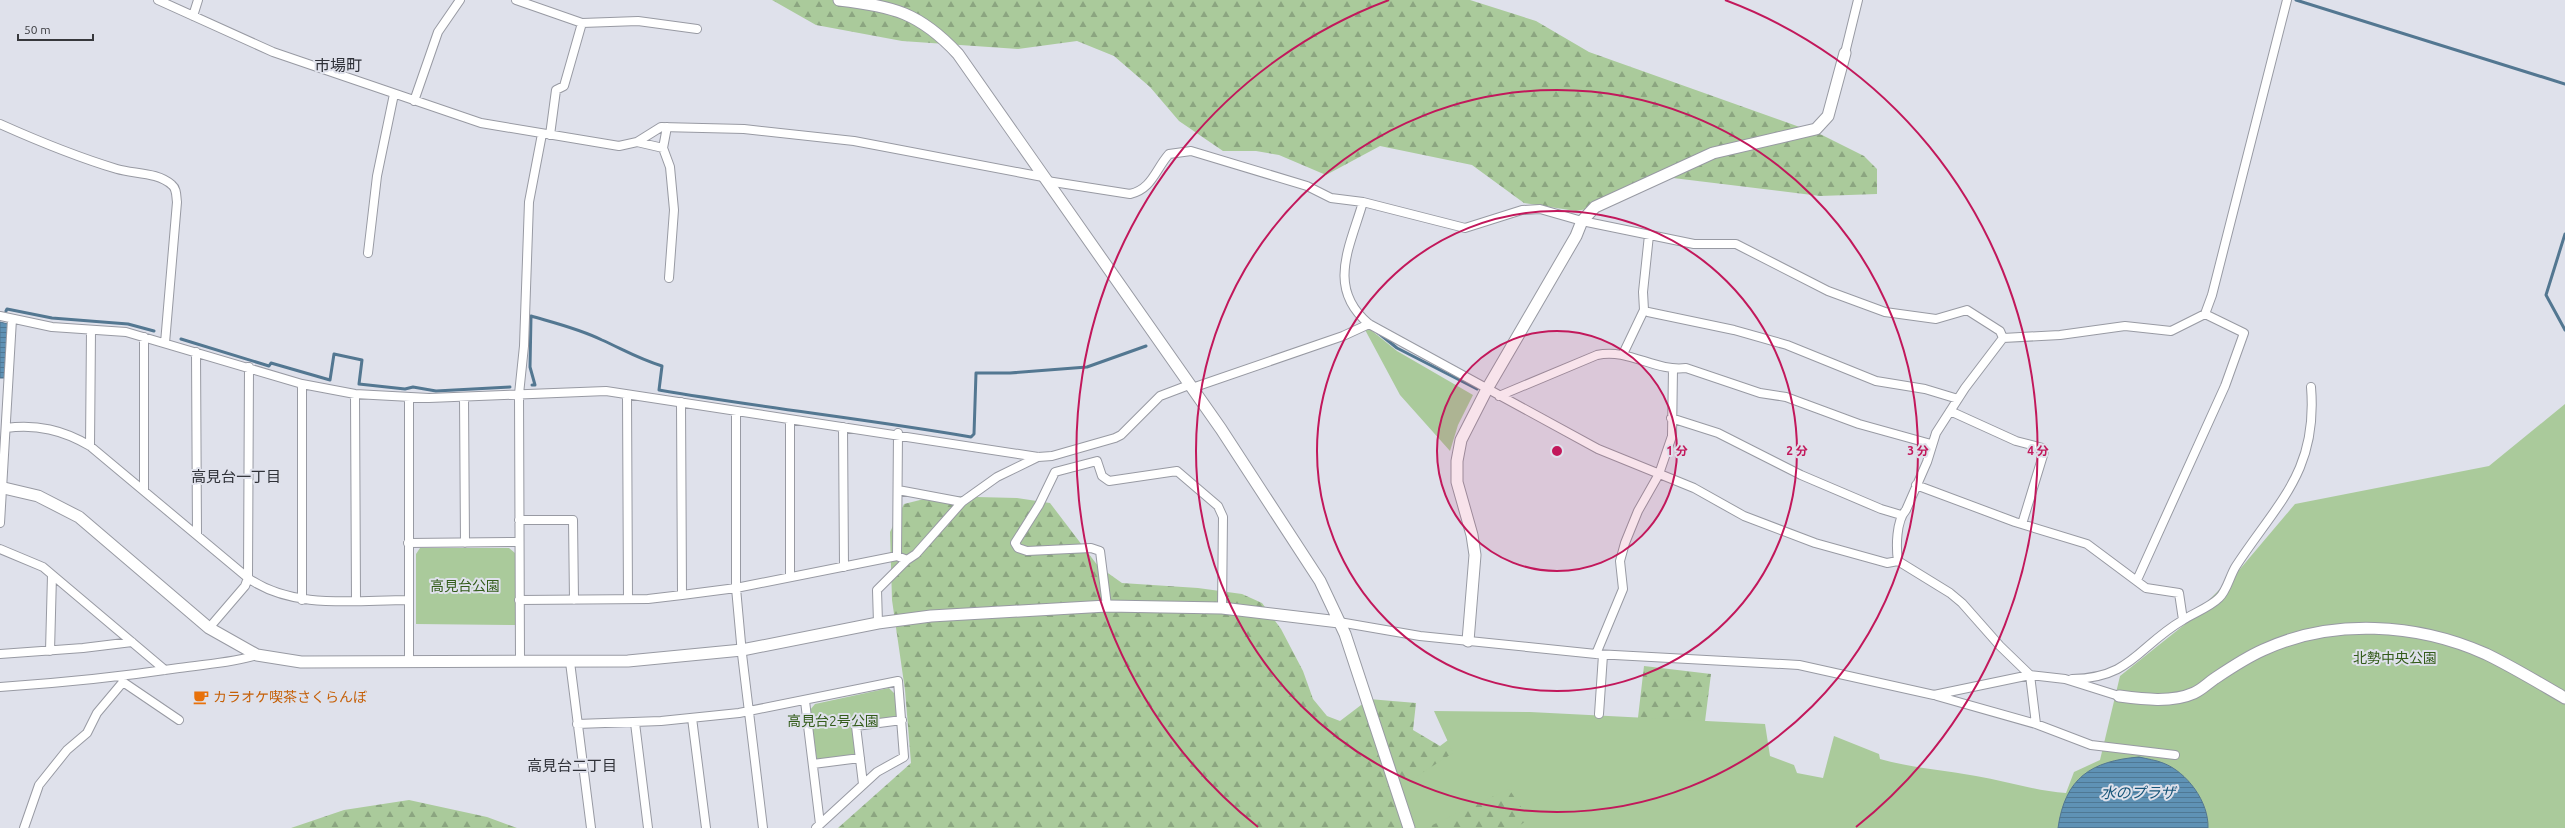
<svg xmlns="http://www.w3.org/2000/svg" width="2565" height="828" font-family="Ubuntu,'Noto Sans JP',sans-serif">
  <defs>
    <pattern id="forest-firs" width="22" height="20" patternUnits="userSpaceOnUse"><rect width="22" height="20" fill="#aaca9b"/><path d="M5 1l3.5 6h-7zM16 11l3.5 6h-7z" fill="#8ba580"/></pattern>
    <pattern id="water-rules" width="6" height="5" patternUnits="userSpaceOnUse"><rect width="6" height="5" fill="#5f92b5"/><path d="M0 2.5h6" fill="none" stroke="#4f7894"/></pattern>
  </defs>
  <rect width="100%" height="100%" fill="#dfe1eb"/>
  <path fill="url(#forest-firs)" d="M 772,0 L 1470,0 L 1536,21 L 1589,52 L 1822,135 L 1864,156 L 1877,169 L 1877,194 L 1820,196 L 1673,178 L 1650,185 L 1619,203 L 1576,211 L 1524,203 L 1472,165 L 1380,146 L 1326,175 L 1279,155 L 1256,151 L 1223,151 L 1179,121 L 1150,87 L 1114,56 L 1077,41 L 1018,49 L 902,41 L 816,25 Z
    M 936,496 L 1017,498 L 1050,503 L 1098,566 L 1122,583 L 1198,588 L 1242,594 L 1262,603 L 1281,629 L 1303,671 L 1313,699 L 1327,716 L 1340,721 L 1369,699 L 1416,703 L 1413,730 L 1440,746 L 1486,712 L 1637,726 L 1644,666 L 1711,674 L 1701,753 L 1595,828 L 838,828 L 911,763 L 905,690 L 892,600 L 890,532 L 904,504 Z
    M 409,800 L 487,817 L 517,828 L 291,828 L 344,810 Z"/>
  <path fill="#aaca9b" d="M 1363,326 L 1366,326 L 1397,351 L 1473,395 L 1458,425 L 1450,451 L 1400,395 Z
    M 2565,404 L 2565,828 L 1516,828 L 1529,819 L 1509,789 L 1426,828 L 1414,828 L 1400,787 L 1453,753 L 1434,711 L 1530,712 L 1765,724 L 1770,756 L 1794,765 L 1797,773 L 1823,778 L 1834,736 L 1879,754 L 1880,759 C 1912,768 1944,770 1976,776 C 2006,781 2036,791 2066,793 L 2074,772 L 2100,760 L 2120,676 L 2184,625 L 2240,569 L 2295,504 L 2489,466 Z
    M 420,548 L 509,548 L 515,553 L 515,625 L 416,624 L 416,554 Z
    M 889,688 L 895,694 L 897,717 L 853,723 L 857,754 L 817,761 L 810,710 L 815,704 Z"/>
  <path fill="url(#water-rules)" stroke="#537791" d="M 0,322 L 8,324 L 4,378 L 0,378 Z
    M 2139,757 C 2147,759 2156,760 2163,763 C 2187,772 2209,802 2208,828 L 2058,828 C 2065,778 2091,761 2139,757 Z"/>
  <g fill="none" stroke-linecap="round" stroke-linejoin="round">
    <path stroke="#537791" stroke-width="3" d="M 2296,0 L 2565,84
      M 2565,234 L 2546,295 L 2565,330
      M 6,311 L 7,309 L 52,318 L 128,324 L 154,331
      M 1377,332 L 1397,348 L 1477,389
      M 181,339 L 269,366 L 271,363 L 330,380 L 334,354 L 362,360 L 359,384 L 405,389 L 413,387 L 436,391 L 510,387
      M 532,385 L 535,385 L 530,367 L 531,316 C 555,323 580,329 602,340 C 624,350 639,359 662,366 L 659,390 C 763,408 867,419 971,437 L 974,434 L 976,373 L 1010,373 L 1087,367 L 1146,346"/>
    <defs>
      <path id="street" d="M 158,0 L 273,52 L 481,123 L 619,146 L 637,142 L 661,127 L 744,129 L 854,141 L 1043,177
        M 516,0 L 582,23 L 638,21 L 697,29
        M 193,16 L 198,0
        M 1845,53 L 1858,0
        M 414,101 L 438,32 L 460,0
        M 0,124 C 38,141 77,157 117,169 C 134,174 158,172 172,185 C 177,189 176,196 177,202 L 165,343
        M 667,127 L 663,148 L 670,167 L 674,210 L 669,278
        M 550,135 L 556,90 L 564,86 L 582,23
        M 637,142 L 663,148
        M 1047,181 L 1130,194 C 1152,189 1155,170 1169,154 L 1191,151 L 1307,186 L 1331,198 L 1363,202 L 1465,228 L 1522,210 L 1540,209 L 1582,221 L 1694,244 L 1736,244 L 1828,291 L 1885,312 L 1936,319 L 1967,310 L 2000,331 L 2003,338
        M 1363,202 C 1350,247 1326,288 1369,324 L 1598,449 L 1694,488 L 1744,516 L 1815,543 L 1887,563 L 1898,561 L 1950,593 L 1962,603 L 2000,646 L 2030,675 L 2036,724
        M 1649,235 L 1643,292 L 1644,310 L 1648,312 L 1734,330 L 1787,345 L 1876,381 L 1925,389 L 1958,399
        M 368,253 L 377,176 L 394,94
        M 0,316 L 52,327 L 126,332 L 302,384 L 355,394 L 429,398 L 606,391 L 1038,457 L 1052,456 L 1115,438 L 1121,435 L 1160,396 L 1189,385
        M 2003,338 L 2060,335 L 2125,326 L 2171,331 L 2205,314 L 2212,295 L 2287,0
        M 196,352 L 197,534
        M 1623,354 L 1644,310
        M 1192,388 L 1343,336 L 1369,324
        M 355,394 L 356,600
        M 627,395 L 628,599
        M 1499,396 L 1597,355 C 1629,348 1655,372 1686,368 L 1760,393 L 1786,397 L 1859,424 L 1931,444
        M 464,397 L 465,543
        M 681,402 L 682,595
        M 736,411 L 736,588 L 742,654 L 763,828
        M 1950,411 L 2016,441 L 2043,448 L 2044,452 L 2022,524
        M 1671,418 L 1718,433 L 1801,475 L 1881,509 L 1901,515
        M 790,420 L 790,577
        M 843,427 L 844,567
        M 6,428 C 37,424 63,430 90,446 L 248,578 C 294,610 355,600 408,600
        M 90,446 L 91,330
        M 1916,485 L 2015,522 L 2087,544 L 2146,588 L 2179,593 L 2183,620 C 2138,646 2132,678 2072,679
        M 144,490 L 144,337
        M 898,490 L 962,502
        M 519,520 L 573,520 L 574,600
        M 0,523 L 12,319
        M 408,543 L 518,542
        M 0,549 L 43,567 L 165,670
        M 897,556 L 898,433
        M 1898,561 C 1896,547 1896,521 1906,510 L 1927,462 L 1936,433 L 1965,388 L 2003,338
        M 2137,580 L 2225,386 L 2244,333 L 2205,314
        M 302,600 L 302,384
        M 519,600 L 648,599 L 682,595 L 736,588 L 897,556 L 907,560 L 916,554 L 962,502 L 997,477 L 1038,457
        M 1107,606 L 1100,551 L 1091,548 L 1027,551 L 1018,548 L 1015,543 L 1039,505 L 1055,472 L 1097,461 L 1102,476 L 1109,481 L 1177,471 L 1218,506 L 1223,517 L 1222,608
        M 2183,620 C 2194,613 2210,607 2219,598 C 2227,591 2230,575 2236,566 C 2278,502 2318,471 2311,387
        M 1339,622 L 1420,636 L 1596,654 L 1799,665 L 1934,695 L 2030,675 L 2065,679 L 2119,696
        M 878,623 L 877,590 L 907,560
        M 209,628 L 245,586 L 248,578 L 249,367
        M 50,651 L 52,575
        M 0,654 L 83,648 L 132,642
        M 1596,654 L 1623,589 L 1620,561 L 1625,543 L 1638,511 L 1659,474 L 1672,436 L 1673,369
        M 409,662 L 409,398
        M 520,662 L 519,394 L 524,346 L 529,202 L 542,134
        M 570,662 L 591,828
        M 122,678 L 123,682 L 179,720
        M 0,687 C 60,683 119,677 179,668 C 205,664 232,663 257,655
        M 1937,696 L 2036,724 L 2091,745 L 2175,755
        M 805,701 L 820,824
        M 1599,714 L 1603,655
        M 692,718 L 706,828
        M 635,723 L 648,828
        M 577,724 L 661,721 L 739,713 L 898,681 L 904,757 L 877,772 L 816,828
        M 813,764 L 860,758
        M 863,784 L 856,726 L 902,720
        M 24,828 L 39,785 L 67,750 L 87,733 L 97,713 L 123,682"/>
      <path id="secondary" d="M 839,0 C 893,6 920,13 958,54 L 1221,429 L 1320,581 L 1345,634 L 1409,828
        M 0,487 L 38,496 L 79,517 L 209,628 L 257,655 L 301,662 L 628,661 L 742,650 L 878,623 L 931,616 L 1107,606 L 1222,608 L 1339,622
        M 1468,641 L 1475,555 L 1472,535 L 1457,482 L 1457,461 L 1461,440 L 1487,389 L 1576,236 L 1582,221 L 1595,207 L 1713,153 L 1816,129 L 1828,116 L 1845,53
        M 2119,696 C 2142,699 2172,703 2194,693 C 2201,690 2207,684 2214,679 C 2229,669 2245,658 2263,650 C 2332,618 2417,623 2486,654 C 2513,667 2539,683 2565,698"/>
    </defs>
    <use href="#street" stroke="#989aa3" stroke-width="10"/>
    <use href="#secondary" stroke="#989aa3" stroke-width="13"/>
    <use href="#street" stroke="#fff" stroke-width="8"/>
    <use href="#secondary" stroke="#fff" stroke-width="11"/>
  </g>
  <circle cx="1557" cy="451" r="120" fill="#c2185b" fill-opacity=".12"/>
  <g fill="none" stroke="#c2185b" stroke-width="2">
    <circle cx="1557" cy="451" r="120"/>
    <circle cx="1557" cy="451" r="240"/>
    <circle cx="1557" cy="451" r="361"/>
    <path d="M1258 827A481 481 0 0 1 1389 0M1725 0A481 481 0 0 1 1856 827"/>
  </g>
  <defs>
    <symbol id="cafe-bare" viewBox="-9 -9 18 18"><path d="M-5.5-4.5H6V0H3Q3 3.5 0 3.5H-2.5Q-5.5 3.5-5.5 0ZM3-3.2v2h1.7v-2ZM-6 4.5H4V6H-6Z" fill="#e8710a" stroke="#dfe1eb" stroke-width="2.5" paint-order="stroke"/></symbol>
  </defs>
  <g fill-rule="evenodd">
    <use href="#cafe-bare" x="190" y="686" width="22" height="22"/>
  </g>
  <g text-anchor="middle" stroke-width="4" stroke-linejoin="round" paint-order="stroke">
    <g font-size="14" fill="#335c1a" stroke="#dfe1eb">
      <text x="465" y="591">高見台公園</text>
      <text x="2395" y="663">北勢中央公園</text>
      <text x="833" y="726">高見台2号公園</text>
    </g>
    <g font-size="14" fill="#c56008" stroke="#dfe1eb" text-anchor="start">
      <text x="213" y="702">カラオケ喫茶さくらんぼ</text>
    </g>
    <g font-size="15" fill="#2f3138" stroke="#dfe1eb">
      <text x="236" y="482">高見台一丁目</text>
      <text x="572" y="771">高見台二丁目</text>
    </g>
    <g font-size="15" font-style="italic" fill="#175579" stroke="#dfe1eb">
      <text x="2138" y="798">水のプラザ</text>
    </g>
    <g font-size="16" fill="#2f3138" stroke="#dfe1eb">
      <text x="338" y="71">市場町</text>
    </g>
  </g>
  <circle cx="1557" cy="451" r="6" fill="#c2185b" stroke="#dfe1eb" stroke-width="2"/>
  <g font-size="12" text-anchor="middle" font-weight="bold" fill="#c2185b" stroke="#dfe1eb" stroke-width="4" stroke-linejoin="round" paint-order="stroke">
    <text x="1677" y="455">1 分</text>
    <text x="1797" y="455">2 分</text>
    <text x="1918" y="455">3 分</text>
    <text x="2038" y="455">4 分</text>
  </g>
  <path d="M18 34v6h75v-6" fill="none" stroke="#37383c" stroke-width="2"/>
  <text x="24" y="34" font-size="12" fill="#37383c" stroke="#dfe1eb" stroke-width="3" paint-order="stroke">50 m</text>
</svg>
